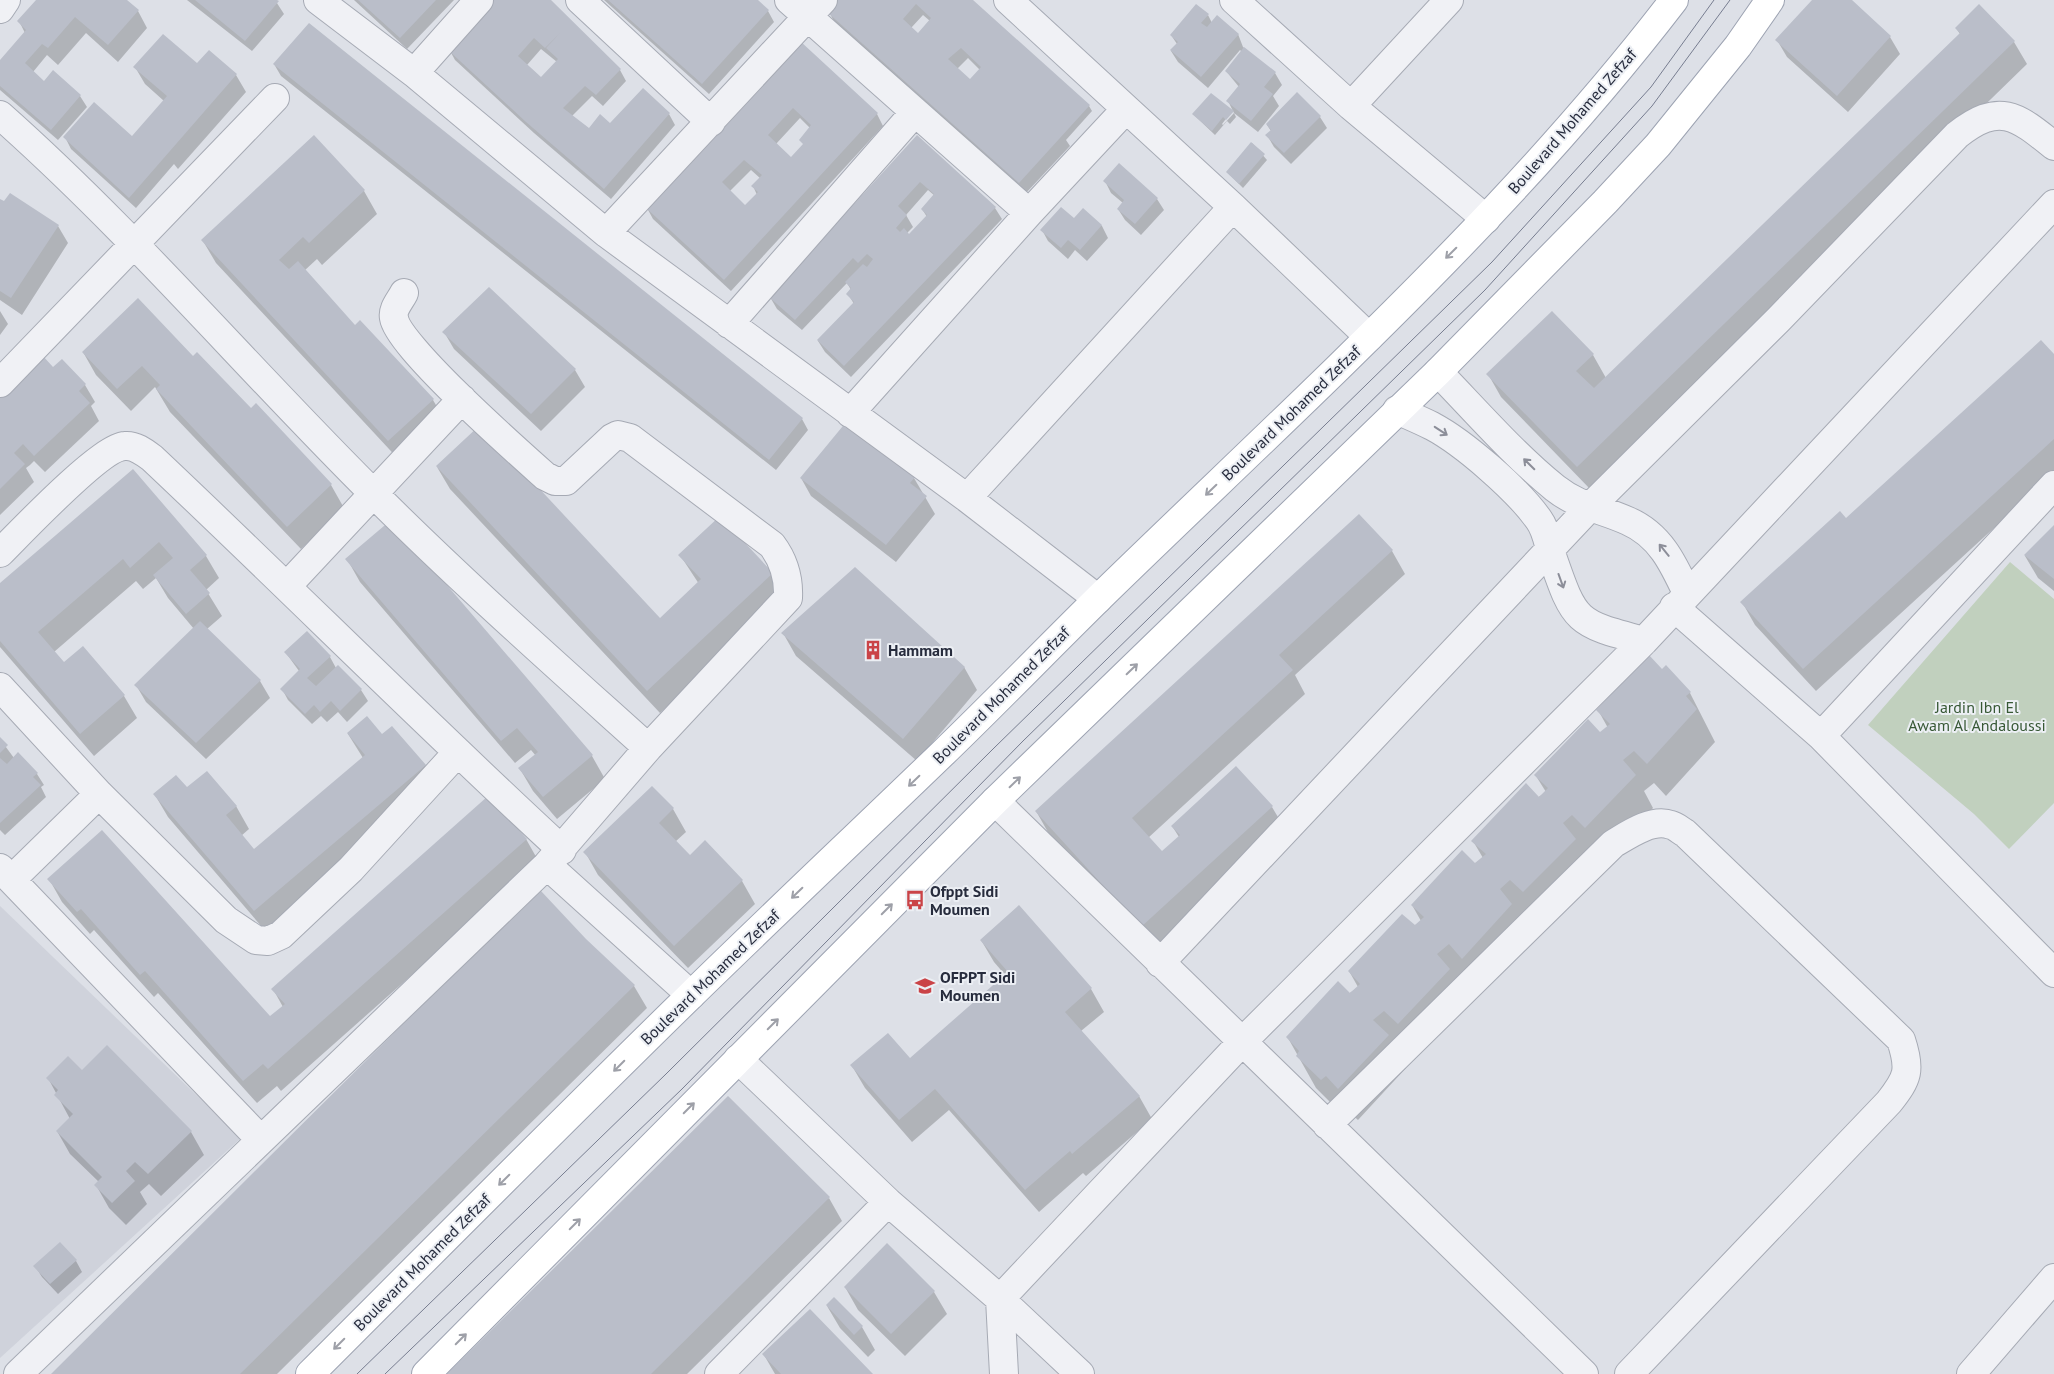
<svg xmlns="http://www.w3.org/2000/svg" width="2054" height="1374" font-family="'PT Sans',sans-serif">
  <rect width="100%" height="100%" fill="#dde0e7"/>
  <path fill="#cfd2db" d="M 0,906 L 241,1138 L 0,1358 Z"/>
  <path fill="#c1d0be" d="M 2010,562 L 2054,599 L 2054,803 L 2009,849 L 1974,814 L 1868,725 Z"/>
  <path fill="#0003" fill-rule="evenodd" d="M 38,0 L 125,0 L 138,11 L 147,28 L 118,62 L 86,33 L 58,65 L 47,55 L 33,72 L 44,82 L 53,72 L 80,96 L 87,107 L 58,140 L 0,90 L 0,62 L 25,33 L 19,21 Z
    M 187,0 L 275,0 L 284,14 L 252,51 Z
    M 354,0 L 454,0 L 407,49 Z
    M 495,0 L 549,0 L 620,70 L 626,81 L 603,106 L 592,96 L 572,116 L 589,130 L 669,114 L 675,125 L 611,199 L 534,133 L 455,60 L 449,49 ZM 541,49 L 557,62 L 541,78 L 527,65 Z
    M 604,0 L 756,0 L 768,11 L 774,22 L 709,94 Z
    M 840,0 L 971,0 L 1089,106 L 1092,111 L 1066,140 L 1070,146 L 1026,193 L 835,23 L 829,12 ZM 923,15 L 930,21 L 918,35 L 911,28 ZM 968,58 L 980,70 L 970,81 L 957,69 Z
    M 1814,0 L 1850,0 L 1890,37 L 1900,54 L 1848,112 L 1787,57 L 1777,40 Z
    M 1208,15 L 1212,23 L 1238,34 L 1243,47 L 1275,73 L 1282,85 L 1273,96 L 1279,106 L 1258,132 L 1234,113 L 1228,101 L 1239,87 L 1226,71 L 1242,52 L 1240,50 L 1208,88 L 1178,62 L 1171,51 L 1177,44 L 1171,35 Z
    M 1956,28 L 2014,42 L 2027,64 L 1590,489 L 1501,397 L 1488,374 L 1593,355 L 1606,378 L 1960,34 Z
    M 800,43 L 877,114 L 883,126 L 731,291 L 653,219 L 647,208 ZM 800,118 L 810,128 L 804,145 L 791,159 L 776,144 ZM 751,170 L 761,179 L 753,186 L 757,195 L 745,207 L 730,191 Z
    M 274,64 L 802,419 L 808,430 L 776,470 L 281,76 Z
    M 135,67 L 236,75 L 246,92 L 178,169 L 174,164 L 136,208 L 71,149 L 65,137 L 132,137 L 164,101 L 145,84 Z
    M 1231,112 L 1222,124 L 1223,125 L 1234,113 L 1236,117 L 1230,124 L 1227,121 L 1215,135 L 1194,115 Z
    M 1320,117 L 1327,128 L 1291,164 L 1274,147 L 1267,135 L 1271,131 L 1267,125 Z
    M 314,137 L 364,191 L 377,214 L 322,265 L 317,259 L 304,271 L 355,327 L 433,400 L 446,422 L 402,463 L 216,263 L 203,241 Z
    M 917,137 L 995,208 L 1002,219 L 851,377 L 825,352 L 818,341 L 854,304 L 848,294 L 851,290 L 847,283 L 802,330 L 777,309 L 770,297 ZM 928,190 L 935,196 L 922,209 L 927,217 L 909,235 L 907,233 L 913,227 L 906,215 Z
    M 1252,143 L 1267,160 L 1243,188 L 1227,172 Z
    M 1105,181 L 1157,199 L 1164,210 L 1141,235 L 1125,220 L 1118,209 L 1123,203 L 1111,193 Z
    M 0,200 L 58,226 L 68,243 L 22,315 L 0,300 Z
    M 1083,210 L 1102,226 L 1108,238 L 1087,261 L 1075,250 L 1068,259 L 1048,241 L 1042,230 L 1074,220 Z
    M 0,311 L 8,324 L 0,335 Z
    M 444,332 L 575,370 L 585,387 L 541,431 L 454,349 Z
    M 83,352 L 193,357 L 251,410 L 256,405 L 331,485 L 344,508 L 301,549 L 170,412 L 155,387 L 131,411 L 96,375 Z
    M 2054,355 L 2054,473 L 1816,691 L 1755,625 L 1742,602 Z
    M 53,369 L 85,385 L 95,402 L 91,406 L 99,421 L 45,472 L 34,461 L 30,465 L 26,468 L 34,482 L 0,515 L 0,396 Z
    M 437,467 L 660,620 L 699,584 L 680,555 L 772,574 L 785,596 L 660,713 L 450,489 Z
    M 133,471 L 206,556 L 219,578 L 206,590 L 222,616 L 207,629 L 260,681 L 270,698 L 206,759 L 146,702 L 136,685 L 194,629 L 168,598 L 156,578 L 143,589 L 136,581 L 54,652 L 64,664 L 124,696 L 137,718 L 94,756 L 0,647 L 0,585 Z
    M 801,478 L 914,478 L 935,514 L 896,562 L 811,496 Z
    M 1359,516 L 1392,551 L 1405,574 L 1295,675 L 1305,694 L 1148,838 L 1162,853 L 1179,837 L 1172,826 L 1272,807 L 1285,829 L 1155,949 L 1049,834 L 1036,811 Z
    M 2054,527 L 2054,591 L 2038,578 L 2025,556 Z
    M 347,559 L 592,756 L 605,779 L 557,819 L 533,791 L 520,769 L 536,756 L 531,750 L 515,763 L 360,582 Z
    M 783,633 L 964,667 L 977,690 L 917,761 L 796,656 Z
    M 286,653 L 330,657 L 336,668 L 361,690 L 368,701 L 347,722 L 338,712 L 327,722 L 321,716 L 312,724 L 288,700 L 282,689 L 299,671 Z
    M 1662,671 L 1690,693 L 1715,742 L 1666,796 L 1654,783 L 1644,791 L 1653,808 L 1604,860 L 1396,1050 L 1406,1068 L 1358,1120 L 1345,1108 L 1340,1112 L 1316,1088 L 1288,1038 L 1358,987 L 1349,971 L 1421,921 L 1412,905 L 1483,858 L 1473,841 L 1546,792 L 1536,776 L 1608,728 L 1598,710 Z
    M 348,734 L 382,735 L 425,765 L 438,788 L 267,933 L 168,817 L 155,795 L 187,789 L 236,806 L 249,829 L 241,836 L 254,851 L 363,758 Z
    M 0,739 L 14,758 L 18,754 L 37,774 L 44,785 L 41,787 L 46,797 L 5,835 L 0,830 Z
    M 652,788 L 673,809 L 686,832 L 675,842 L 690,857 L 705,842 L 742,881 L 755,904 L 688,968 L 598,875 L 585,852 Z
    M 526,839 L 539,862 L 281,1091 L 277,1086 L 257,1103 L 158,993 L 154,997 L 94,930 L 90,934 L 62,902 L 49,879 L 270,1018 L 283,1007 L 273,989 Z
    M 1018,907 L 1091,989 L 1104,1012 L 1081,1031 L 1139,1096 L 1152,1119 L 1086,1176 L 1083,1173 L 1039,1212 L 949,1110 L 912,1142 L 865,1088 L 852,1066 L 910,1060 L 1006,976 L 994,962 L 981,940 Z
    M 585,940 L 634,986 L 647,1008 L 277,1374 L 52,1374 Z
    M 107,1047 L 191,1132 L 204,1155 L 161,1196 L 149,1184 L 140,1192 L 147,1204 L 126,1225 L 109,1208 L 96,1185 L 99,1182 L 70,1154 L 57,1131 L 70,1119 L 48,1078 L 82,1072 Z
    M 829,1198 L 842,1221 L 687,1374 L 449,1374 Z
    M 76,1261 L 82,1272 L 58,1294 L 42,1277 L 35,1266 Z
    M 845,1287 L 934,1292 L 947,1314 L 905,1356 L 858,1310 Z
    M 827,1306 L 862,1327 L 875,1350 L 868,1357 L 840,1328 Z
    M 764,1355 L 871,1374 L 775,1374 Z"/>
  <path fill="#babec9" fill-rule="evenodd" d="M 36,0 L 127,0 L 139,10 L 108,45 L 75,17 L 48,48 L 42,44 L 25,63 L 44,81 L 53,70 L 81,95 L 51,130 L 0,86 L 0,60 L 26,30 L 17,21 Z
    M 195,0 L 277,0 L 279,1 L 245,41 Z
    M 358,0 L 436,0 L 400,38 Z
    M 492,0 L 551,0 L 621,69 L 596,95 L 585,86 L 563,108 L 589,128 L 600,114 L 610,123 L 643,88 L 670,113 L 604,189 L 526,122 L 447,49 ZM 560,33 L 546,48 L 558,59 L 541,77 L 518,56 L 534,38 L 545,48 Z
    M 608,0 L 758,0 L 769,10 L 702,84 Z
    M 838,0 L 973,0 L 1090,105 L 1019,183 L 827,12 ZM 916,4 L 931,18 L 918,33 L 903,19 ZM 961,48 L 981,67 L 970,79 L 948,59 Z
    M 1812,0 L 1852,0 L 1891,36 L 1837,96 L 1775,40 Z
    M 1196,4 L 1209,14 L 1201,23 L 1207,27 L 1217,15 L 1239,34 L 1201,77 L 1170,50 L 1178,42 L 1170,35 Z
    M 1979,4 L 2015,41 L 1577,467 L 1486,374 L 1552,311 L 1594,354 L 1576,371 L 1594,388 L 1960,33 L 1955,28 Z
    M 309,23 L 803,418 L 769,460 L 273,64 Z
    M 163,34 L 197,63 L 209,50 L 237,74 L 129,198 L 63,137 L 94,102 L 132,136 L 167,96 L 133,67 Z
    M 800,41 L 878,113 L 724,280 L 645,207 ZM 793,108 L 811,125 L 799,140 L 803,144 L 791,157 L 768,135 ZM 744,160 L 762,175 L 751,186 L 758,192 L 745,205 L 722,182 Z
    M 1244,47 L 1276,72 L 1264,87 L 1273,94 L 1251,121 L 1226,101 L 1240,84 L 1225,71 Z
    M 1297,92 L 1321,116 L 1284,153 L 1265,135 L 1271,130 L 1266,124 Z
    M 1211,93 L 1234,111 L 1226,120 L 1223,117 L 1212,131 L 1192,114 Z
    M 314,135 L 365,190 L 309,243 L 303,237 L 279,260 L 289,269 L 298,261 L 355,325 L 360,320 L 434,399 L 388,441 L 201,240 Z
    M 917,135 L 996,207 L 844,366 L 817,340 L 854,302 L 846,294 L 851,288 L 845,282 L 863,264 L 867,267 L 873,259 L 867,254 L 858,263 L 853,258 L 795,320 L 769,297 ZM 920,182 L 934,194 L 921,209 L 927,215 L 909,234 L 904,228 L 900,232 L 896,228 L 907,215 L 898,206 Z
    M 1251,142 L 1265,154 L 1239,184 L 1226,172 Z
    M 1119,163 L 1158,198 L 1135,224 L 1117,209 L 1124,200 L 1103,181 Z
    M 10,193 L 59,225 L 11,298 L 0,291 L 0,199 L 4,201 Z
    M 1061,207 L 1074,218 L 1083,208 L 1102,225 L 1080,250 L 1068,240 L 1061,248 L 1040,230 Z
    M 489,287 L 576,369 L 531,414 L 442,332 Z
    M 138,298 L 193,356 L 197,352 L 251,408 L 256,403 L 332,484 L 287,527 L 156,389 L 160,385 L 142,366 L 117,389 L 82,352 Z
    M 2041,340 L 2054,354 L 2054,439 L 1803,669 L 1740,602 L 1840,511 L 1846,518 Z
    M 42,355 L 53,367 L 62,359 L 86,384 L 79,391 L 90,403 L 34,456 L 23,444 L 14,453 L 25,464 L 0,489 L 0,395 Z
    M 847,421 L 915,477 L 910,483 L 927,496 L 886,545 L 800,478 Z
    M 480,425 L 660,618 L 701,579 L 678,555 L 720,516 L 773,573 L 647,691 L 436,466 Z
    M 133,469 L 207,555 L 190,570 L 210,593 L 186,614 L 153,575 L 173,558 L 159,542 L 130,568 L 123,559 L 38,632 L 64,662 L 83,646 L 125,695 L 80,734 L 0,641 L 0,583 Z
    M 1359,514 L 1393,550 L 1279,655 L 1293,670 L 1132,818 L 1162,851 L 1180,835 L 1171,826 L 1236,766 L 1273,806 L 1141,927 L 1035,811 Z
    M 391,520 L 593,755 L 543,797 L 518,768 L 538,752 L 517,728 L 501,741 L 345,559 Z
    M 2054,525 L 2054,579 L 2024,555 Z
    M 855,567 L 965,667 L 903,739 L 781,633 Z
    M 200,621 L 261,680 L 196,743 L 134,685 Z
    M 307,631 L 331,656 L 307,678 L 316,686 L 338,665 L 362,689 L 340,711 L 331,701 L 320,712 L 314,705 L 305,714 L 280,689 L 300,669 L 284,652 Z
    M 1649,655 L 1662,669 L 1666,665 L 1691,692 L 1686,696 L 1697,709 L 1647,764 L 1634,751 L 1623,760 L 1636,775 L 1585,828 L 1572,815 L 1563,823 L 1576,839 L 1523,892 L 1510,880 L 1500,889 L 1512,904 L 1462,959 L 1449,944 L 1437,954 L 1450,969 L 1398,1024 L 1384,1011 L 1373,1020 L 1389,1035 L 1338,1089 L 1326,1076 L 1321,1080 L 1296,1056 L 1299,1051 L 1286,1037 L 1338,981 L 1350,993 L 1360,984 L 1348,971 L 1402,914 L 1415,925 L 1424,917 L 1411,905 L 1462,850 L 1475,863 L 1486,854 L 1471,841 L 1526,783 L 1539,797 L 1548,788 L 1534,775 L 1588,719 L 1600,732 L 1610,724 L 1596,710 Z
    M 367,716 L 382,734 L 392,726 L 426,765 L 254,911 L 153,794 L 176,775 L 187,787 L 207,771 L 237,806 L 226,815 L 254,849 L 365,755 L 347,733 Z
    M 0,737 L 8,745 L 0,753 Z
    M 18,752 L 38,773 L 33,777 L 41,785 L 0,823 L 0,758 L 7,764 Z
    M 652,786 L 674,808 L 659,823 L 690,855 L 705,840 L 743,880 L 674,946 L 583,852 Z
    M 488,796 L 527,839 L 268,1069 L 263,1064 L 243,1081 L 145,971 L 140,975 L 81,909 L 77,912 L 47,879 L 102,830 L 270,1016 L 285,1004 L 271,989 Z
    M 541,891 L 586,939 L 635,985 L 240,1374 L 51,1374 L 424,1003 Z
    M 1019,905 L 1092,988 L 1065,1012 L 1140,1096 L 1072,1154 L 1070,1151 L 1025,1190 L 935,1089 L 899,1120 L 850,1065 L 888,1033 L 910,1058 L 1008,972 L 980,940 Z
    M 107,1045 L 192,1131 L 148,1174 L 135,1162 L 126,1171 L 135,1181 L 112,1203 L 94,1185 L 102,1177 L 56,1131 L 73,1114 L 54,1095 L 58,1090 L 46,1078 L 68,1056 L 82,1070 Z
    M 728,1096 L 830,1197 L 651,1374 L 447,1374 Z
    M 60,1242 L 77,1260 L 50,1284 L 33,1266 Z
    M 887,1243 L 935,1291 L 891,1334 L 844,1287 Z
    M 834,1297 L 863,1326 L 854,1335 L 826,1305 Z
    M 810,1309 L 873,1374 L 781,1374 L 762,1354 Z"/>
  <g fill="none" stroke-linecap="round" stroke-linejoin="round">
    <defs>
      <path id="minor" d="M 318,0 L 414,73 L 606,233 L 967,498 L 1098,599
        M 580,0 L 711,122
        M 789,0 L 1029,213
        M 1008,0 L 1233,207 L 1369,337
        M 1234,0 L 1351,106 L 1486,219
        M 0,9 L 6,0
        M 414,73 L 479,0
        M 1351,106 L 1449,0
        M 0,115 C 133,233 248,369 374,494 C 462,582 556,665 648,748
        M 606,233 L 823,0
        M 729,324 L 915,112
        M 1438,372 C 1476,411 1513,454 1555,488 C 1579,507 1602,509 1628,521 C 1660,535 1673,563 1687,593
        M 0,383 L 275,98
        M 1397,410 C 1408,415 1420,420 1432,426 C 1464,443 1518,490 1539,520 C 1547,531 1548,544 1552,556 C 1575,623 1576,623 1644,641
        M 850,413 L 1029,213 L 1126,109
        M 967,498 L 1233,207
        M 0,553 C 20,533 101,447 125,446 C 135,445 144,452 152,458 C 290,588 423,722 562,850
        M 287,586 L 462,399
        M 1674,607 L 1821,736 L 2054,973
        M 0,687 L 99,794 L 226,920 L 256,940 L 268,941 L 281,935 L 351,869 L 457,753
        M 1821,736 L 2054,485
        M 995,801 L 1584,1374
        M 547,865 L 691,995
        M 0,868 L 261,1140
        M 12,879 L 99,794
        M 1160,963 L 1589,508 L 1778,320 L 1957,135 C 1999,102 2016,115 2054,146
        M 738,1059 L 888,1202 L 1000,1299 L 1080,1374
        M 1327,1125 L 1613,844 C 1628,835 1652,818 1671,825 C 1676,826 1681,831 1685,833 L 1901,1040 C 1911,1070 1908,1078 1889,1102 L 1629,1374
        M 18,1374 L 547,865 L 648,748 L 788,598 C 789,578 784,561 772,545 L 630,438 L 618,435 L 612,438 L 566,481 L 555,481 L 545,476 C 517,451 398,346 394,318 C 392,309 400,301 404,293
        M 719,1374 L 888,1202
        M 1004,1374 L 1000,1299 L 1242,1042 L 1644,641 L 2054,204
        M 1971,1374 L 2054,1278"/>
      <path id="primary" d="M 310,1374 C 436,1248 562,1121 689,997 C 773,915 858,835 942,754 C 996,702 1048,648 1101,596 C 1298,404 1506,219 1674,0
        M 426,1374 L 995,801 L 1438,372 L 1605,202 L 1658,145 L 1738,46 L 1770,0"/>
    </defs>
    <use href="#minor" stroke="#a6aab4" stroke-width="30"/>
    <use href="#primary" stroke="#9da3b2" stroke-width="30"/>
    <use href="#minor" stroke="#f0f1f5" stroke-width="28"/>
    <use href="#primary" stroke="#fff" stroke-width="28"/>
    <path stroke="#777d90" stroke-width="1" d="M 357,1374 L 666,1074 L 994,748 L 1492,262 L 1651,87 L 1714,0
      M 385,1374 L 682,1089 L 1023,741 L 1485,290 L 1652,106 L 1730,0"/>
  </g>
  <defs><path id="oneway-shaft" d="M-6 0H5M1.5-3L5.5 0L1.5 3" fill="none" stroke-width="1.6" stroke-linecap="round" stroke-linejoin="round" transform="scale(1.25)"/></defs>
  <g stroke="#9ea0a8">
    <use href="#oneway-shaft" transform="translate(1451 253) rotate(135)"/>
    <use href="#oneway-shaft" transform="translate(1211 490) rotate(136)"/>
    <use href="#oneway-shaft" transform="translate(1132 669) rotate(-44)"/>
    <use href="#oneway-shaft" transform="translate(914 781) rotate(136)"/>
    <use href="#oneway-shaft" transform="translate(1015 782) rotate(-44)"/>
    <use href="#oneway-shaft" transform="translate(797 893) rotate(136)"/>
    <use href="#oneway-shaft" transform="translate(887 909) rotate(-45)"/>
    <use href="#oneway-shaft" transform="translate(773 1024) rotate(-45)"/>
    <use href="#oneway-shaft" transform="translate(619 1066) rotate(135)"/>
    <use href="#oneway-shaft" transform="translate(689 1108) rotate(-45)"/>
    <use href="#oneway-shaft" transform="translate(504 1180) rotate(135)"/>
    <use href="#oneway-shaft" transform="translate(575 1224) rotate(-45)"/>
    <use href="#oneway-shaft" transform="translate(461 1339) rotate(-45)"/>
    <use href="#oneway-shaft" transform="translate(339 1344) rotate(135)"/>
  </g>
  <g stroke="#8c8e99">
    <use href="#oneway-shaft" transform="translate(1441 431) rotate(33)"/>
    <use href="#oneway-shaft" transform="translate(1529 464) rotate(-135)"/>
    <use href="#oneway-shaft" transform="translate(1664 550) rotate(-129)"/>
    <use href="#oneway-shaft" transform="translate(1561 581) rotate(70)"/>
  </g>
  <defs>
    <symbol id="building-bare" viewBox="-9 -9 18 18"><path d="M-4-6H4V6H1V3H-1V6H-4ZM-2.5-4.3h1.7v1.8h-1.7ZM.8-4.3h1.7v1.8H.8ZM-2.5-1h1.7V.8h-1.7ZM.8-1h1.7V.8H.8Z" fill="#ca4347" stroke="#eceff4" stroke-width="2.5" paint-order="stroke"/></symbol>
    <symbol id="bus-bare" viewBox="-9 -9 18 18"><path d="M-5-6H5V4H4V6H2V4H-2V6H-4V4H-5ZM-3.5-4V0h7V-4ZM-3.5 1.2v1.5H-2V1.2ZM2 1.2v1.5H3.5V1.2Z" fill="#ca4347" stroke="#eceff4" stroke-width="2.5" paint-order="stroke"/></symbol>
    <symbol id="university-bare" viewBox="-9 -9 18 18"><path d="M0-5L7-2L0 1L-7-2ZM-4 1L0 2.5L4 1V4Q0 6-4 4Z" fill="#ca4347" stroke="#eceff4" stroke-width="2.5" paint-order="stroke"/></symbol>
  </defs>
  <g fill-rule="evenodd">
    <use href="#building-bare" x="859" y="636" width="28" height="28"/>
    <use href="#bus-bare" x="901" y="886" width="28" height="28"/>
    <use href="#university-bare" x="911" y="972" width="28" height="28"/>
  </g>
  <g text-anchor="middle" stroke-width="4" stroke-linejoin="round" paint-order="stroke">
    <g font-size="16" fill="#272c3d" stroke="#eceff4">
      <text transform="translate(1572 121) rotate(-49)" y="6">Boulevard Mohamed Zefzaf</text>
      <text transform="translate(1291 413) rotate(-44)" y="6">Boulevard Mohamed Zefzaf</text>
      <text transform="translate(1001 695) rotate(-45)" y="6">Boulevard Mohamed Zefzaf</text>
      <text transform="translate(710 977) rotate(-44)" y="6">Boulevard Mohamed Zefzaf</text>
      <text transform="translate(422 1262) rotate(-45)" y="6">Boulevard Mohamed Zefzaf</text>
    </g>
    <g font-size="16" font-weight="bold" fill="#272c3d" stroke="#eceff4" text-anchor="start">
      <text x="888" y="656">Hammam</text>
      <text x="930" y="897">Ofppt Sidi<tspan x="930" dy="18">Moumen</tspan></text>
      <text x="940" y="983">OFPPT Sidi<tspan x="940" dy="18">Moumen</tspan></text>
    </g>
    <g font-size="16" fill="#375835" stroke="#eceff4">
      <text x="1977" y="713">Jardin Ibn El<tspan x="1977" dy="18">Awam Al Andaloussi</tspan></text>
    </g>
  </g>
</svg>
